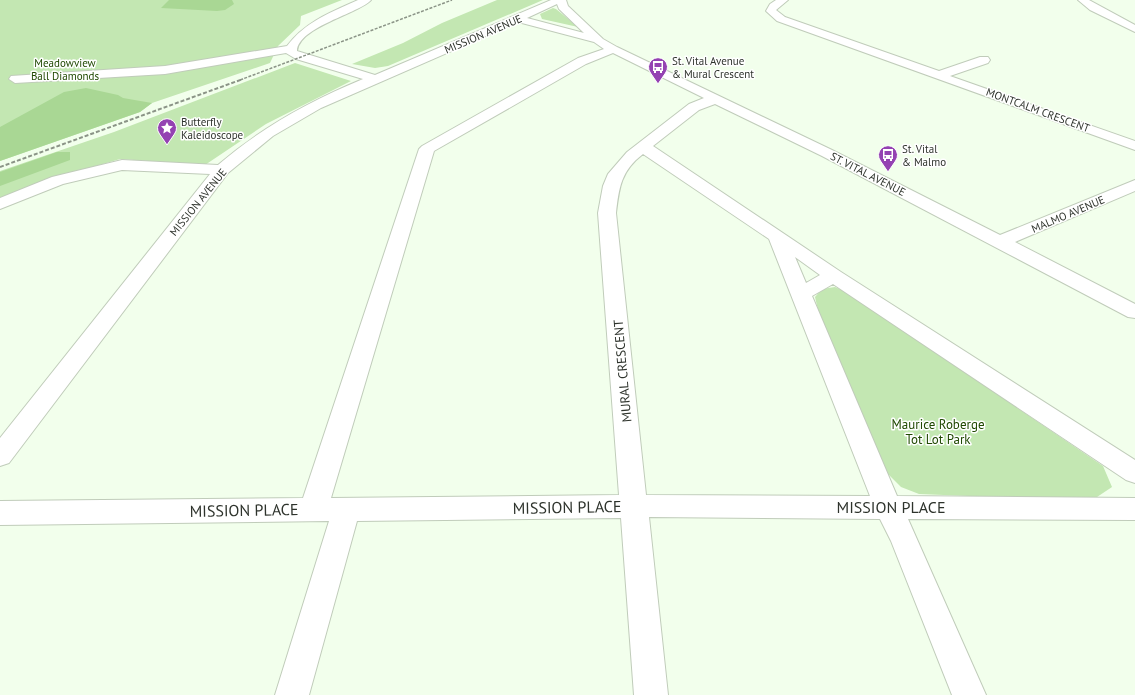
<svg xmlns="http://www.w3.org/2000/svg" width="1135" height="695" font-family="'PT Sans',sans-serif">
  <rect width="100%" height="100%" fill="#f2ffec"/>
  <path fill="#c3e7b2" d="M 0,0 L 342,0 L 301,16 L 300,25 L 278,46 L 270,63 L 152,103 L 140,112 L 0,161 Z
    M 497,0 L 543,0 L 388,66 L 375,68 L 352,64 L 403,43 L 442,23 Z
    M 553,8 L 556,9 L 578,27 L 542,19 L 540,14 Z
    M 295,63 L 351,81 L 266,124 L 205,165 L 120,159 L 52,179 L 0,200 L 0,171 L 114,132 Z
    M 835,287 L 848,293 L 1103,466 L 1112,487 L 1097,497 L 1019,498 L 919,494 L 901,487 L 885,471 L 818,310 L 815,297 L 822,289 Z"/>
  <path fill="#a9d794" d="M 169,0 L 232,0 L 234,4 L 225,10 L 217,11 L 161,8 Z
    M 86,88 L 118,95 L 123,98 L 152,103 L 140,112 L 0,161 L 0,127 L 64,92 Z
    M 57,152 L 70,152 L 70,160 L 0,186 L 0,172 Z"/>
  <g fill="none" stroke-linecap="round" stroke-linejoin="round">
    <defs>
      <path id="minor" d="M 358,0 L 371,0 C 360,13 298,27 297,51 L 375,75 L 551,0 L 566,0 L 568,6 L 603,39 L 617,47 L 832,150 L 1000,235 L 1135,180 L 1135,191 L 1015,242 L 1135,304 L 1135,318 L 1128,317 L 822,156 L 715,104 L 699,110 L 653,146 L 841,272 L 1135,460 L 1135,483 L 1126,480 L 833,284 L 812,296 L 897,496 L 1135,498 L 1135,520 L 908,519 L 986,695 L 952,695 L 891,541 L 880,519 L 649,517 L 668,695 L 634,695 L 621,518 L 357,521 L 309,695 L 275,695 L 329,521 L 0,525 L 0,501 L 303,498 L 419,149 L 422,146 L 578,58 L 604,49 L 594,42 L 518,22 L 321,108 L 273,136 L 228,173 L 9,463 L 0,466 L 0,438 L 210,174 L 122,170 L 63,184 L 0,209 L 0,198 L 52,177 L 122,160 L 218,165 C 262,127 310,101 363,79 L 296,59 L 286,53 L 165,74 L 15,83 L 9,79 L 11,76 L 165,66 L 287,46 C 305,22 331,12 358,0 ZM 557,4 L 559,9 L 584,33 L 527,18 ZM 613,53 L 704,98 L 689,104 L 627,152 L 608,174 L 603,186 L 598,213 L 619,495 L 331,498 L 434,151 L 586,64 ZM 643,154 L 769,239 L 870,496 L 646,495 L 616,213 C 619,187 621,171 643,154 ZM 795,257 L 820,275 L 806,283 Z
        M 776,0 L 788,0 L 776,10 L 785,17 L 939,71 L 980,57 L 988,57 L 990,60 L 988,63 L 950,76 L 1135,141 L 1135,150 L 777,21 L 766,11 L 770,4 Z
        M 1078,0 L 1089,0 L 1135,25 L 1135,32 L 1090,10 Z"/>
    </defs>
    <use href="#minor" stroke="#c0ccba" stroke-width="2"/>
    <use href="#minor" fill="#fff" fill-rule="evenodd"/>
    <path stroke="#8b9487" stroke-width="1.5" stroke-dasharray="3 1.5" stroke-linecap="butt" d="M 240,80 L 452,0"/>
    <path stroke="#8b9487" stroke-width="2" stroke-dasharray="4 2" stroke-linecap="butt" d="M 0,167 L 243,79"/>
  </g>
  <defs>
    <symbol id="bus-pin" viewBox="-11 -11 22 30"><path d="M0 17L-7.5 6A9.5 9.5 0 1 1 7.5 6Z" fill="#9442b2" stroke="#fff"/><path d="M-5-6H5V4H4V6H2V4H-2V6H-4V4H-5ZM-3.5-4V0h7V-4ZM-3.5 1.2v1.5H-2V1.2ZM2 1.2v1.5H3.5V1.2Z" fill="#fff"/></symbol>
    <symbol id="sight-pin" viewBox="-11 -11 22 30"><path d="M0 17L-7.5 6A9.5 9.5 0 1 1 7.5 6Z" fill="#9442b2" stroke="#fff"/><path d="M0-6L1.8-2.2L6-1.7L2.9 1.2L3.7 5.4L0 3.3L-3.7 5.4L-2.9 1.2L-6-1.7L-1.8-2.2Z" fill="#fff"/></symbol>
  </defs>
  <g fill-rule="evenodd">
    <use href="#bus-pin" x="647" y="56" width="22" height="30"/>
    <use href="#sight-pin" x="156" y="117" width="22" height="30"/>
    <use href="#bus-pin" x="877" y="144" width="22" height="30"/>
  </g>
  <g text-anchor="middle" stroke-width="3" stroke-linejoin="round" paint-order="stroke">
    <g font-size="11" fill="#2e332c" stroke="#fff">
      <text transform="translate(483 34) rotate(-23)" y="4">MISSION AVENUE</text>
      <text transform="translate(1038 110) rotate(20)" y="4">MONTCALM CRESCENT</text>
      <text transform="translate(868 174) rotate(27)" y="4">ST. VITAL AVENUE</text>
      <text transform="translate(198 202) rotate(-51)" y="4">MISSION AVENUE</text>
      <text transform="translate(1068 214) rotate(-23)" y="4">MALMO AVENUE</text>
    </g>
    <g font-size="11" fill="#2e332c" stroke="#fff" text-anchor="start">
      <text x="672" y="65">St. Vital Avenue<tspan x="672" dy="13">&amp; Mural Crescent</tspan></text>
      <text x="181" y="126">Butterfly<tspan x="181" dy="13">Kaleidoscope</tspan></text>
      <text x="902" y="153">St. Vital<tspan x="902" dy="13">&amp; Malmo</tspan></text>
    </g>
    <g font-size="11" fill="#204902" stroke="#fff">
      <text x="65" y="67">Meadowview<tspan x="65" dy="13">Ball Diamonds</tspan></text>
    </g>
    <g font-size="13" fill="#2e332c" stroke="#fff">
      <text transform="translate(622 371) rotate(-95)" y="5">MURAL CRESCENT</text>
    </g>
    <g font-size="13" fill="#204902" stroke="#fff">
      <text x="938" y="429">Maurice Roberge<tspan x="938" dy="15">Tot Lot Park</tspan></text>
    </g>
    <g font-size="16" fill="#2e332c" stroke="#fff">
      <text transform="translate(567 507) rotate(-1)" y="6">MISSION PLACE</text>
      <text x="891" y="513">MISSION PLACE</text>
      <text transform="translate(244 510) rotate(-1)" y="6">MISSION PLACE</text>
    </g>
  </g>
</svg>
